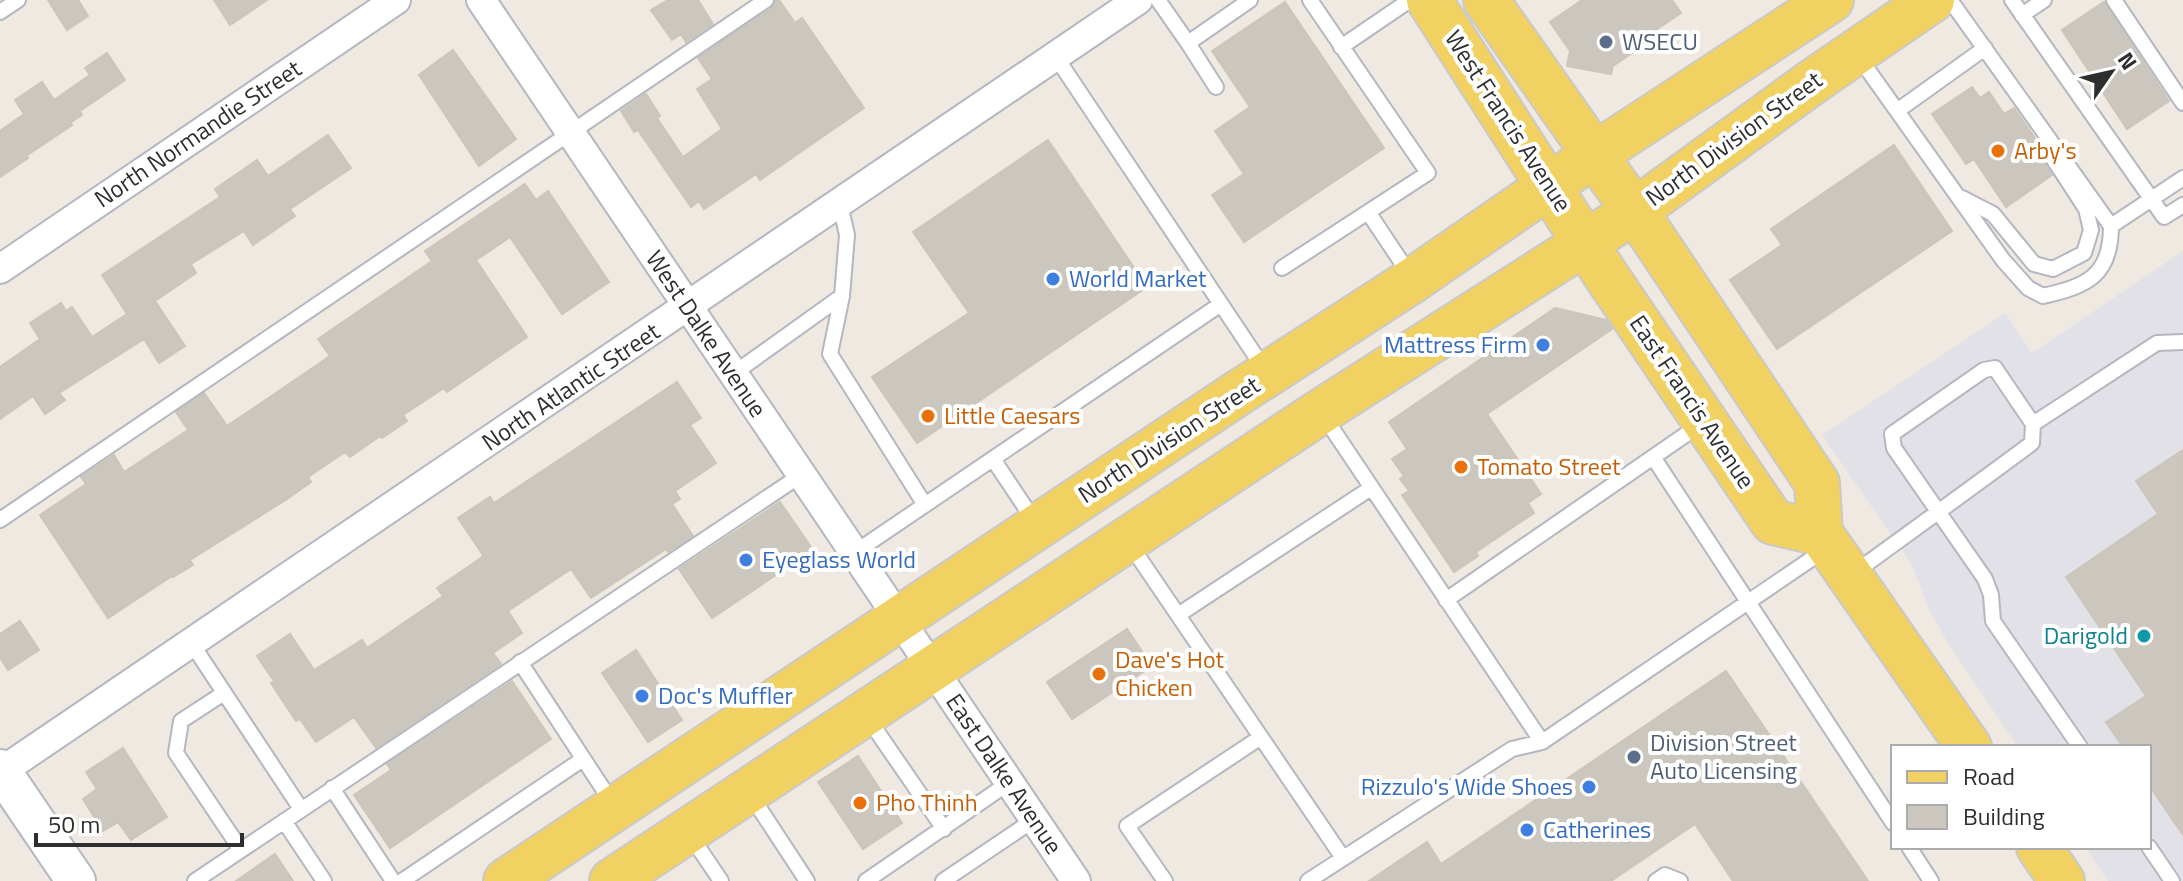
<svg xmlns="http://www.w3.org/2000/svg" width="2183" height="881" font-family="'Titillium Web',sans-serif">
  <rect width="100%" height="100%" fill="#efe9e1"/>
  <path fill="#e3e1e8" d="M 2183,251 L 2183,881 L 2108,881 L 2085,847 L 2149,847 L 2149,747 L 2018,747 L 1949,645 L 1930,611 L 1912,565 L 1822,435 L 2005,313 L 2032,353 Z"/>
  <path fill="#cbc7bf" stroke="#cbc5ba" stroke-width="2" d="M 48,0 L 78,0 L 88,16 L 67,30 Z
    M 214,0 L 267,0 L 230,25 Z
    M 668,0 L 698,0 L 713,24 L 686,42 L 681,34 L 672,40 L 651,10 Z
    M 776,0 L 779,0 L 795,23 L 802,18 L 864,108 L 760,180 L 756,174 L 704,209 L 699,201 L 691,207 L 638,130 L 634,132 L 621,111 L 646,94 L 660,116 L 657,118 L 683,157 L 722,129 L 697,89 L 712,79 L 698,58 L 772,8 Z
    M 1582,0 L 1672,0 L 1681,13 L 1657,29 L 1660,34 L 1613,66 L 1611,74 L 1567,66 L 1570,51 L 1550,22 Z
    M 1285,2 L 1384,148 L 1244,242 L 1212,195 L 1244,174 L 1215,131 L 1250,107 L 1212,51 Z
    M 2104,2 L 2169,101 L 2127,129 L 2062,30 Z
    M 453,50 L 516,139 L 479,166 L 419,75 Z
    M 107,53 L 125,80 L 80,111 L 82,115 L 70,123 L 72,125 L 26,156 L 28,158 L 0,177 L 0,131 L 24,114 L 15,100 L 42,82 L 54,100 L 90,75 L 85,68 Z
    M 1972,87 L 1980,98 L 1989,92 L 2004,114 L 2014,108 L 2037,141 L 2036,151 L 2052,175 L 2006,207 L 1974,159 L 1966,164 L 1932,114 Z
    M 328,135 L 351,168 L 290,209 L 295,216 L 253,245 L 244,231 L 191,264 L 196,273 L 155,301 L 185,346 L 159,363 L 144,339 L 59,393 L 65,400 L 45,414 L 33,396 L 0,419 L 0,367 L 40,339 L 30,323 L 61,303 L 66,311 L 72,307 L 92,337 L 127,314 L 102,275 L 220,197 L 215,189 L 257,160 L 268,176 Z
    M 1048,140 L 1147,287 L 917,443 L 872,377 L 969,313 L 913,232 Z
    M 1894,145 L 1952,231 L 1777,349 L 1730,280 L 1782,245 L 1771,229 Z
    M 525,184 L 536,200 L 548,191 L 609,282 L 562,314 L 510,237 L 476,260 L 527,337 L 447,392 L 444,388 L 403,415 L 407,421 L 382,438 L 380,436 L 350,457 L 345,452 L 308,477 L 311,482 L 287,499 L 190,560 L 193,565 L 173,577 L 172,576 L 108,618 L 40,515 L 86,484 L 81,477 L 114,455 L 124,472 L 188,430 L 176,412 L 204,393 L 227,426 L 270,397 L 330,356 L 318,339 L 432,261 L 425,251 Z
    M 1555,308 L 1606,320 L 1612,329 L 1487,414 L 1541,494 L 1528,503 L 1534,513 L 1476,552 L 1478,556 L 1454,572 L 1402,495 L 1409,491 L 1400,479 L 1404,476 L 1392,459 L 1407,449 L 1389,422 Z
    M 677,382 L 701,418 L 690,425 L 716,463 L 675,491 L 680,499 L 672,504 L 693,536 L 668,552 L 666,549 L 591,598 L 571,569 L 508,611 L 522,633 L 493,653 L 501,664 L 376,748 L 354,717 L 316,742 L 300,719 L 296,721 L 271,683 L 274,681 L 257,656 L 290,634 L 314,670 L 362,640 L 367,648 L 443,596 L 437,588 L 481,558 L 483,555 L 458,518 L 490,497 L 494,503 Z
    M 2183,450 L 2183,835 L 2149,785 L 2149,747 L 2123,747 L 2106,722 L 2146,696 L 2066,577 L 2158,514 L 2136,481 Z
    M 780,502 L 813,550 L 712,618 L 679,569 Z
    M 20,621 L 39,650 L 8,670 L 0,657 L 0,634 Z
    M 1127,629 L 1152,666 L 1072,719 L 1047,682 Z
    M 636,650 L 682,720 L 648,742 L 602,673 Z
    M 1726,671 L 1868,881 L 1733,881 L 1695,824 L 1611,881 L 1369,881 L 1427,842 L 1441,864 Z
    M 512,681 L 551,739 L 390,848 L 354,795 L 391,770 L 387,764 Z
    M 123,748 L 167,817 L 131,840 L 118,822 L 103,831 L 83,799 L 97,789 L 86,772 Z
    M 858,756 L 902,823 L 863,849 L 818,782 Z
    M 275,854 L 293,881 L 236,881 Z"/>
  <g fill="none" stroke-linecap="round" stroke-linejoin="round">
    <defs>
      <path id="lane" d="M 1158,0 L 1188,43 L 1250,0
        M 2012,0 L 2164,217 L 2183,205
        M 2114,0 L 2183,103
        M 0,12 L 18,0
        M 2022,15 L 2044,0
        M 1188,43 L 1216,87
        M 1341,47 L 1410,0
        M 1858,56 L 2003,260 L 2028,288 L 2043,296 C 2087,286 2111,276 2111,226 L 1950,0
        M 1056,57 L 1265,370
        M 1897,111 L 1985,48
        M 1962,198 L 1993,214 L 2034,264 L 2053,269 L 2084,253 L 2091,230 L 2086,209 L 2045,146
        M 840,204 L 847,235 L 842,296 L 830,354 L 925,505
        M 1368,212 L 1410,275
        M 2111,226 L 2183,178
        M 1282,268 L 1428,173 L 1310,0
        M 733,374 L 842,296
        M 1323,415 L 1542,742
        M 2033,424 L 2157,343 L 2183,342
        M 1653,457 L 1893,823
        M 993,459 L 1035,522
        M 0,520 L 766,0
        M 1129,543 L 1343,858
        M 854,553 L 1221,304
        M 1854,573 C 1913,530 1973,487 2032,443 L 2033,424 L 1995,368 L 1984,370 L 1892,434 L 1894,448 L 1985,579 L 1991,595 L 1993,621 L 2080,747
        M 1446,600 L 1701,424
        M 1178,615 L 1371,488
        M 192,644 L 301,809
        M 520,662 L 613,804
        M 224,693 L 181,721 L 176,753 L 241,850
        M 867,717 L 944,829
        M 332,788 L 393,881
        M 750,794 L 807,881
        M 284,821 L 324,881
        M 690,835 L 721,881
        M 1909,847 L 1931,881
        M 2149,847 L 2172,881
        M 195,881 L 801,475
        M 402,881 L 583,759
        M 866,881 L 1010,782
        M 943,881 L 1035,819
        M 1165,881 L 1127,826 L 1261,737
        M 1308,881 L 1512,749 L 1542,742 L 1826,549
        M 1656,881 L 1665,875 L 1680,881"/>
      <path id="street" d="M 481,0 L 1076,881
        M 0,269 L 396,0
        M 2,771 L 1138,0"/>
      <path id="secondary" d="M 0,769 L 76,881"/>
      <path id="primary" d="M 1429,0 L 1605,274 L 1773,522 L 1820,533
        M 1486,0 L 1652,236 L 1817,483 L 1820,533 L 1969,747
        M 2039,847 L 2062,881
        M 506,881 L 1238,393 L 1413,280 L 1594,155 L 1831,0
        M 612,881 L 1320,412 L 1635,211 L 1815,80 L 1932,0"/>
    </defs>
    <use href="#lane" stroke="#b4b7c1" stroke-width="18"/>
    <use href="#street" stroke="#b4b7c1" stroke-width="32"/>
    <use href="#secondary" stroke="#b4b7c1" stroke-width="42"/>
    <use href="#primary" stroke="#c9c9c9" stroke-width="48"/>
    <use href="#lane" stroke="#fff" stroke-width="14"/>
    <use href="#street" stroke="#fff" stroke-width="28"/>
    <use href="#secondary" stroke="#fff" stroke-width="38"/>
    <use href="#primary" stroke="#f2d163" stroke-width="44"/>
  </g>
  <g fill="#5c6f8a" stroke="#fff" stroke-width="3">
    <circle cx="1606" cy="42" r="8"/>
    <circle cx="1634" cy="757" r="8"/>
  </g>
  <g fill="#e8710a" stroke="#fff" stroke-width="3">
    <circle cx="1998" cy="151" r="8"/>
    <circle cx="928" cy="416" r="8"/>
    <circle cx="1461" cy="467" r="8"/>
    <circle cx="1099" cy="674" r="8"/>
    <circle cx="860" cy="803" r="8"/>
  </g>
  <g fill="#3f7fe0" stroke="#fff" stroke-width="3">
    <circle cx="1053" cy="279" r="8"/>
    <circle cx="1543" cy="345" r="8"/>
    <circle cx="746" cy="560" r="8"/>
    <circle cx="642" cy="696" r="8"/>
    <circle cx="1589" cy="787" r="8"/>
    <circle cx="1527" cy="830" r="8"/>
  </g>
  <circle fill="#0f9aa8" stroke="#fff" stroke-width="3" cx="2144" cy="636" r="8"/>
  <g text-anchor="middle" stroke-width="8" stroke-linejoin="round" paint-order="stroke">
    <g font-size="24" fill="#4e5e75" stroke="#fff" text-anchor="start">
      <text x="1622" y="50">WSECU</text>
      <text x="1650" y="751">Division Street<tspan x="1650" dy="28">Auto Licensing</tspan></text>
    </g>
    <g font-size="24" fill="#2e2e2e" stroke="#fff">
      <text transform="translate(1508 121) rotate(57)" y="8">West Francis Avenue</text>
      <text transform="translate(198 134) rotate(-34)" y="8">North Normandie Street</text>
      <text transform="translate(1734 139) rotate(-36)" y="8">North Division Street</text>
      <text transform="translate(706 334) rotate(56)" y="8">West Dalke Avenue</text>
      <text transform="translate(571 387) rotate(-34)" y="8">North Atlantic Street</text>
      <text transform="translate(1692 402) rotate(56)" y="8">East Francis Avenue</text>
      <text transform="translate(1169 440) rotate(-33)" y="8">North Division Street</text>
      <text transform="translate(1004 774) rotate(56)" y="8">East Dalke Avenue</text>
    </g>
    <g font-size="24" fill="#c56008" stroke="#fff" text-anchor="start">
      <text x="2014" y="159">Arby's</text>
      <text x="944" y="424">Little Caesars</text>
      <text x="1477" y="475">Tomato Street</text>
      <text x="1115" y="668">Dave's Hot<tspan x="1115" dy="28">Chicken</tspan></text>
      <text x="876" y="811">Pho Thinh</text>
    </g>
    <g font-size="24" fill="#366cbe" stroke="#fff" text-anchor="start">
      <text x="1069" y="287">World Market</text>
      <text x="1527" y="353" text-anchor="end">Mattress Firm</text>
      <text x="762" y="568">Eyeglass World</text>
      <text x="658" y="704">Doc's Muffler</text>
      <text x="1573" y="795" text-anchor="end">Rizzulo's Wide Shoes</text>
      <text x="1543" y="838">Catherines</text>
    </g>
    <g font-size="24" fill="#0d838f" stroke="#fff" text-anchor="end">
      <text x="2128" y="644">Darigold</text>
    </g>
  </g>
  <rect x="1891" y="745" width="260" height="104" fill="#ffffff" stroke="#ababab" stroke-width="2"/>
  <rect x="1907" y="771" width="40" height="12" fill="#f2d163" stroke="#ababab" stroke-width="2"/>
  <text x="1963" y="785" font-size="24" fill="#2e2e2e">Road</text>
  <rect x="1907" y="805" width="40" height="24" fill="#cbc7bf" stroke="#ababab" stroke-width="2"/>
  <text x="1963" y="825" font-size="24" fill="#2e2e2e">Building</text>
  <g transform="translate(2111 72) rotate(56)" stroke="#ffffff" stroke-width="6" paint-order="stroke">
  <path d="M0-6L14 30L0 20L-14 30Z" fill="#2e2e2e"/>
  <text y="-12" font-size="22" font-weight="bold" text-anchor="middle" fill="#2e2e2e">N</text>
  </g>
  <path d="M36 833v12h206v-12" fill="none" stroke="#2e2e2e" stroke-width="4"/>
  <text x="48" y="833" font-size="24" fill="#2e2e2e" stroke="#ffffff" stroke-width="6" paint-order="stroke">50 m</text>
</svg>
